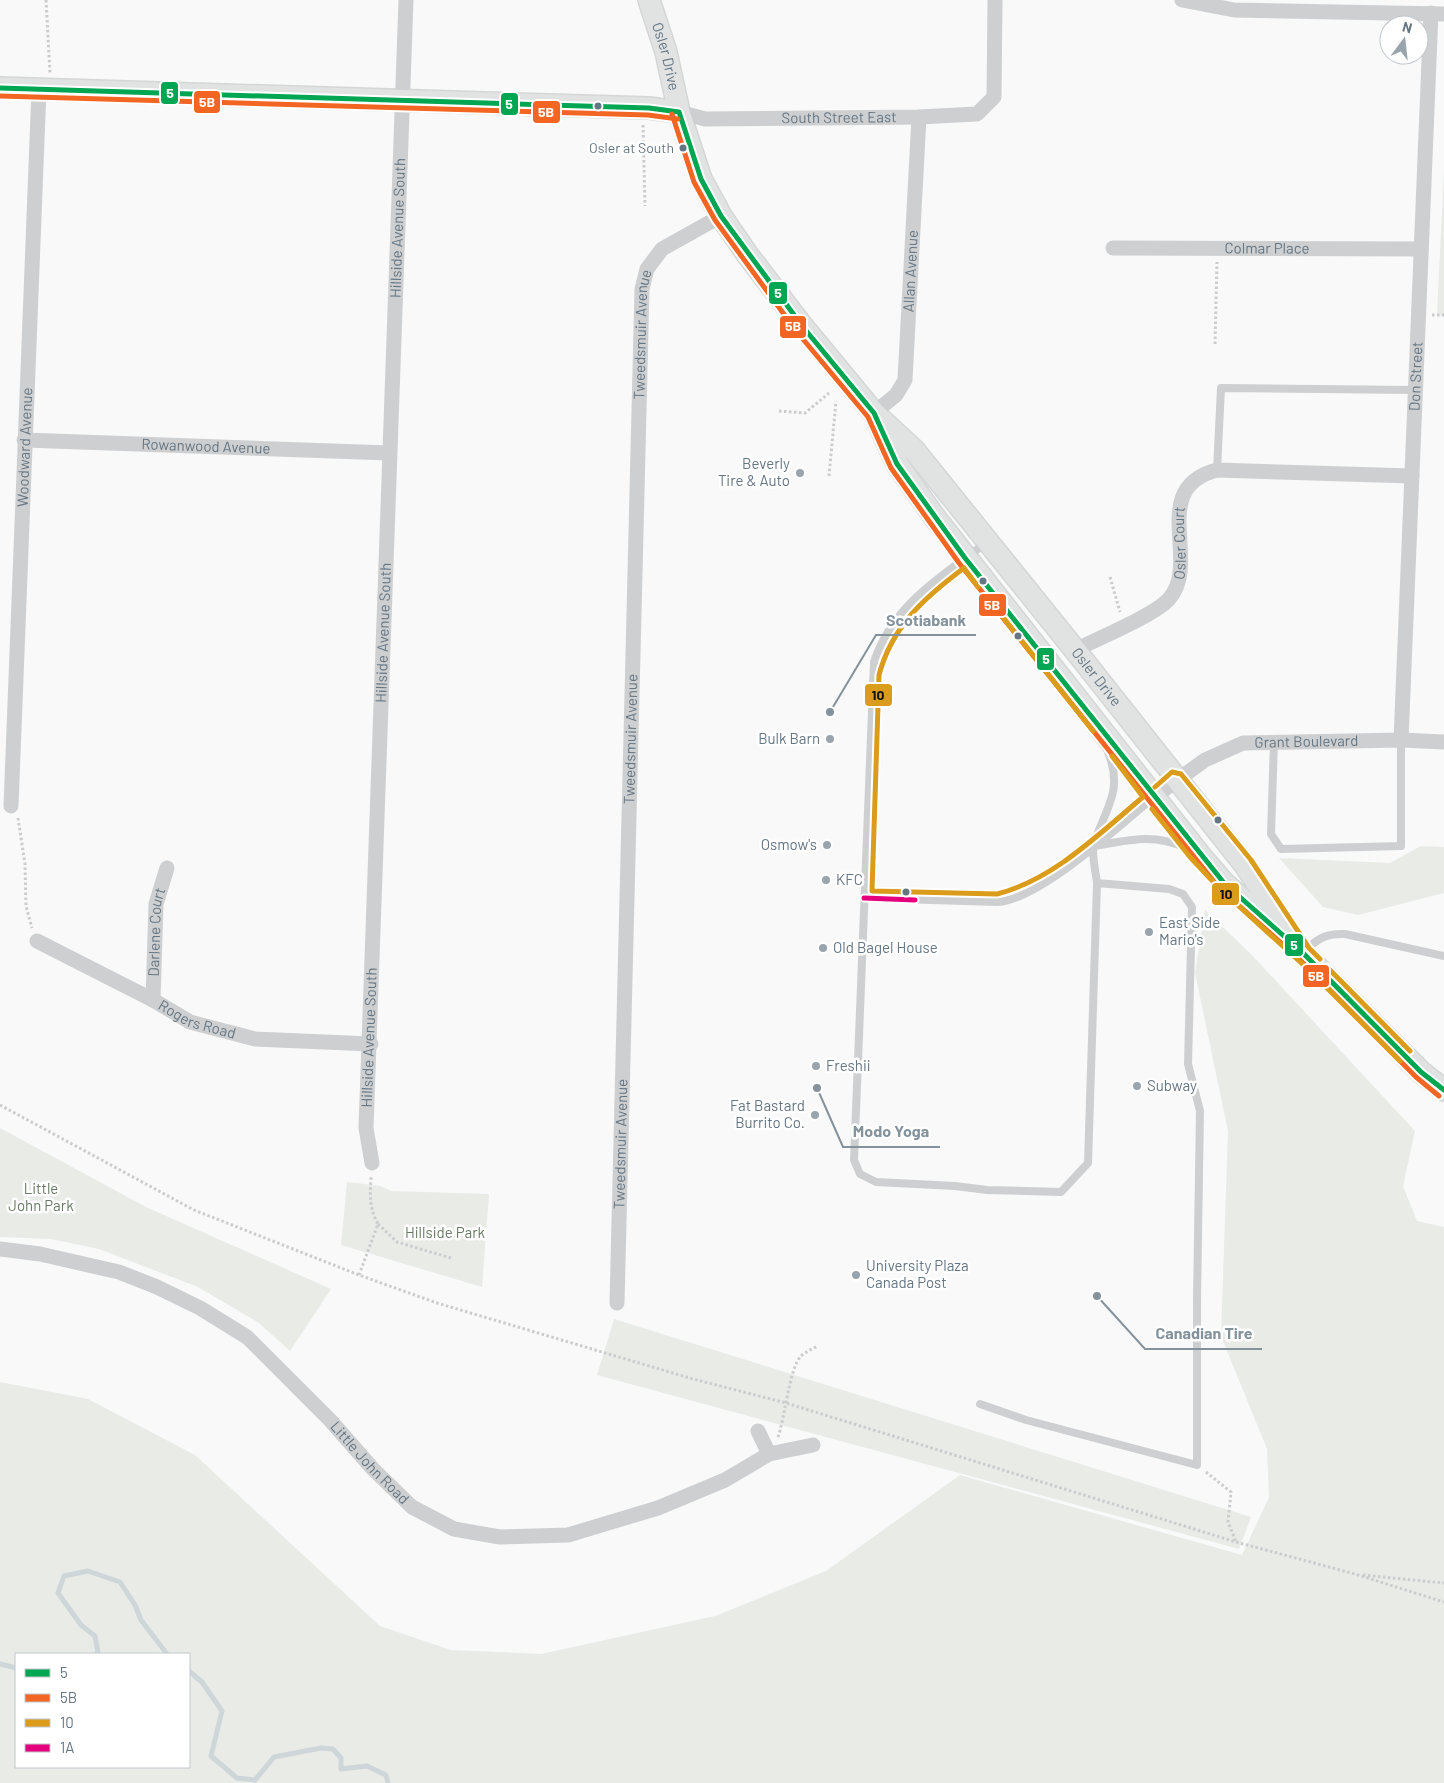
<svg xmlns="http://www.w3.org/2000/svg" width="1444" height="1783" font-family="Barlow,sans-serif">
  <rect width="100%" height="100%" fill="#f9f9f9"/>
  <path fill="#e8ebe6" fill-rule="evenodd" d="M 1444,169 L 1444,316 L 1437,315 Z
    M 1421,846 L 1444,847 L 1444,893 L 1358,915 L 1323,907 L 1279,858 L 1390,863 Z
    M 1205,910 L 1251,954 L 1415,1131 L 1403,1186 L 1417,1221 L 1444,1227 L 1444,1783 L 0,1783 L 0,1382 L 88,1399 L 195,1455 L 380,1626 L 451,1650 L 541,1654 L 715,1616 L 826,1571 L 960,1475 L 1242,1555 L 1269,1497 L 1267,1449 L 1221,1336 L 1228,1131 L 1195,973 ZM 16,1654 L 189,1654 L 189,1767 L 16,1767 Z
    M 0,1128 L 146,1207 L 331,1289 L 290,1351 L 259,1323 L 198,1287 L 99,1249 L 51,1239 L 0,1237 Z
    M 347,1182 L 381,1186 L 391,1191 L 489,1194 L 482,1287 L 341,1245 Z
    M 614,1319 L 1251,1517 L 1239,1549 L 597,1375 Z"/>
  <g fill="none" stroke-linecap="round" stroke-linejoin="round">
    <path stroke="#ced6d9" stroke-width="5" d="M 96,1654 L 98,1652 L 95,1636 L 81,1625 L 58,1593 L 64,1576 L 88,1571 L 120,1582 L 135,1605 L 141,1620 L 167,1654
      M 0,1664 L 16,1668
      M 189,1671 L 202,1682 L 222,1711 L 211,1756 L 237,1778 L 255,1780 L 274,1757 L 321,1748 L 333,1749 L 341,1758 L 341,1769 L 367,1766 L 386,1775 L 388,1783"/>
    <defs>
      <g id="secondary">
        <path id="s14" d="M 649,0 L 666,52 L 679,112 L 701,179 L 721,216 L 747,254 L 803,327 L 874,413 L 914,450 L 1075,650 L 1245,865 L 1303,953"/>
        <path d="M 0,88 L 649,108 L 679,112"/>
        <path d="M 878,422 L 897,464 L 936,519 L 1199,854 L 1224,883 L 1303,953 L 1421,1072 L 1444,1090"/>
      </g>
    </defs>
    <use href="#secondary" stroke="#d5d6d7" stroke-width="24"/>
    <path stroke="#cbcccd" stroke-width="3" stroke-dasharray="2.5 2.5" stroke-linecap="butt" d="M 46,0 L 50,73
      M 643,125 L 645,206
      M 1432,315 L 1444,315
      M 1215,344 L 1217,262
      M 779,411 L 805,413 L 829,393
      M 829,476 L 836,401
      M 1110,577 L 1120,612
      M 18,818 L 25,864 L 26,906 L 32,928
      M 0,1105 L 194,1210 L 359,1275 L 437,1303 L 693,1379 L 786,1403 L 1236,1542 L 1355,1574 L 1444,1602
      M 378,1224 L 397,1242 L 451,1258
      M 359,1275 L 378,1224 C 369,1208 370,1195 371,1177
      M 778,1437 C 785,1418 789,1369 801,1356 C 805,1352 812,1349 818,1346
      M 1206,1472 L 1231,1492 L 1228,1522 L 1236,1542
      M 1363,1575 L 1444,1583"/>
    <path stroke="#cecfd0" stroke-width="8" d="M 1217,470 L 1221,388 L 1415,390
      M 986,543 C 941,576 892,606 874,662 L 854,1160 L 860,1174 L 876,1182 L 955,1186 L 987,1190 L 1061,1192 L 1088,1163 L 1097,883 C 1096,872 1091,855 1094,844 C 1105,808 1124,792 1108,752
      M 1274,742 L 1271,834 L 1281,849 L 1401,846 L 1401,740
      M 1095,846 C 1130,840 1153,833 1186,848
      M 864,898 L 998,902 C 1040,899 1119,826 1153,798
      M 1305,951 C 1318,938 1327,933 1345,934 L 1444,956
      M 980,1404 L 1026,1420 L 1197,1465 L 1197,1300 L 1200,1111 L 1188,1064 L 1192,907 L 1183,894 L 1169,889 L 1097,883"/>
    <g stroke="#cecfd0" stroke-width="15">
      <path d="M 1182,0 L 1234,10 L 1444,14"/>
      <path id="s1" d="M 679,112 L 705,119 L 919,117 L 977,114 L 994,97 L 995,0"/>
      <path id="s2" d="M 1113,248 L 1421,249"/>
      <path id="s3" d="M 874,413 L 896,395 L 905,380 L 919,117"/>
      <path id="s4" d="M 24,440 L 389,453"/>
      <path id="s5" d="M 1075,650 C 1097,639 1155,615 1169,599 C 1202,562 1147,488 1217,470 L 1412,476"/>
      <path id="s6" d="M 1401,740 L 1431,13"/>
      <path id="s7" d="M 1154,797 L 1205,760 L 1243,743 L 1401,740 L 1444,742"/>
      <path id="s8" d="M 11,806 L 39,89"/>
      <path id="s9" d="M 37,941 L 153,1000 L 190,1022 L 255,1039 L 371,1044"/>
      <path id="s10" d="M 153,1000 L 156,904 L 167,868"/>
      <path id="s11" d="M 372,1163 L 366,1128 L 406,0"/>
      <path id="s12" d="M 0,1249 L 40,1254 L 119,1272 L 157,1287 L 200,1308 L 247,1337 L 330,1420 L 373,1469 L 412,1507 L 454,1529 L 500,1537 L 568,1535 L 658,1508 L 725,1480 L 769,1454 L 813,1445"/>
      <path id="s13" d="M 617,1303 L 642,289 L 647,269 L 662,249 L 721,216"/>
      <path d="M 758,1431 L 769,1454"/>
    </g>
    <use href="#secondary" stroke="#e1e2e2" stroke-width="21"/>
    <defs>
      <path id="bus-1" d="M 0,88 L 649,108 L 679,112
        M 679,112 L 701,179 L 721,216 L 803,327 L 874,413 L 897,464 L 965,558 L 1224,883 L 1303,953 L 1421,1072 L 1444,1090"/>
      <path id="bus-2" d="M 0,96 L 648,115 L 678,119
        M 672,114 L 694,182 L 715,220 L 797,332 L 868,417 L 891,468 L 959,563 L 1219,888 L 1298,958 L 1416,1077 L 1439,1096"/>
      <path id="bus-3" d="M 978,587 L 964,568 C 925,597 892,626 879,675 L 872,891 L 997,894 C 1053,880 1100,833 1143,797 L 1112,756
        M 998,611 L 1093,731
        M 1155,787 L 1172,772 L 1181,774 L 1251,860 L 1309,948 L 1320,959
        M 1152,809 L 1190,857 L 1219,888 L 1309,970
        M 1327,967 L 1410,1051
        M 1317,978 L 1400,1061"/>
      <path id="bus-4" d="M 864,898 L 915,900"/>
    </defs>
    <use href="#bus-1" stroke="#fff" stroke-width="9"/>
    <use href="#bus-2" stroke="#fff" stroke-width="9"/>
    <use href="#bus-3" stroke="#fff" stroke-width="9"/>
    <use href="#bus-4" stroke="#fff" stroke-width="9"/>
    <use href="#bus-1" stroke="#00a651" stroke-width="5"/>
    <use href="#bus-2" stroke="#f26522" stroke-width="5"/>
    <use href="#bus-3" stroke="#da9c1a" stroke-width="5"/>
    <use href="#bus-4" stroke="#e5007d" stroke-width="5"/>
  </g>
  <g fill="#657683" stroke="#fff" stroke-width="2">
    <circle cx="598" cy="106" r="4.5"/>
    <circle cx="683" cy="148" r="4.5"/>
    <circle cx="983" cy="581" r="4.5"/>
    <circle cx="1018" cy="636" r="4.5"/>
    <circle cx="1218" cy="820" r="4.5"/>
    <circle cx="906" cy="892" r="4.5"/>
  </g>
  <g fill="#99a4ac" stroke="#fff" stroke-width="2">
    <circle cx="800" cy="473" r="5"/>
    <circle cx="830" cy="739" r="5"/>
    <circle cx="827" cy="845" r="5"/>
    <circle cx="826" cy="880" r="5"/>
    <circle cx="1149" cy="932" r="5"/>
    <circle cx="823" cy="948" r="5"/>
    <circle cx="816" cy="1066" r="5"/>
    <circle cx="1137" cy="1086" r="5"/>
    <circle cx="815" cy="1115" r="5"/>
    <circle cx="856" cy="1275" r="5"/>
  </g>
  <g text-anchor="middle" stroke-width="5" stroke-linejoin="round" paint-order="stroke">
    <g font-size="14" fill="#657683" stroke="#fff" text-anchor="end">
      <text x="674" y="153">Osler at South</text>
    </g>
    <g font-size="15" fill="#657683" stroke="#fff">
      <text dy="5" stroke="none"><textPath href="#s14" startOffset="59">Osler Drive</textPath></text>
      <text dy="5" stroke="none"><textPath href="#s1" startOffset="161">South Street East</textPath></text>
      <text dy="5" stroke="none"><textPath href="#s11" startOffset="936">Hillside Avenue South</textPath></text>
      <text dy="5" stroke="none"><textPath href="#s2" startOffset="154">Colmar Place</textPath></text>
      <text dy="5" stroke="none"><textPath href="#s3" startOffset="155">Allan Avenue</textPath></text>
      <text dy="5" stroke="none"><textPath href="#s13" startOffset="969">Tweedsmuir Avenue</textPath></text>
      <text dy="5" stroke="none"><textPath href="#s6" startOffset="364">Don Street</textPath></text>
      <text dy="5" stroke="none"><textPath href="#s8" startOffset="359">Woodward Avenue</textPath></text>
      <text dy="5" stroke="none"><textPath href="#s4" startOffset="182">Rowanwood Avenue</textPath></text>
      <text dy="5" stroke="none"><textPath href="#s5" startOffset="166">Osler Court</textPath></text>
      <text dy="5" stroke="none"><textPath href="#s11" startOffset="531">Hillside Avenue South</textPath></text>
      <text dy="5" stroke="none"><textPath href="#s14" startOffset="824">Osler Drive</textPath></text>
      <text dy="5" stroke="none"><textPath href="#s13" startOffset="564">Tweedsmuir Avenue</textPath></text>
      <text dy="5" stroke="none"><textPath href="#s7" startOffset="168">Grant Boulevard</textPath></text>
      <text dy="5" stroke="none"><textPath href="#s10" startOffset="68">Darlene Court</textPath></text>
      <text dy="5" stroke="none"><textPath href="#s9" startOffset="179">Rogers Road</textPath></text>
      <text dy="5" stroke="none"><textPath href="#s11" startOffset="126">Hillside Avenue South</textPath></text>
      <text dy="5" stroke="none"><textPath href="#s13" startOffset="159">Tweedsmuir Avenue</textPath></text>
      <text dy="5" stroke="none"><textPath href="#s12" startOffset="441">Little John Road</textPath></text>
    </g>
    <g font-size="15" fill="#657683" stroke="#fff" text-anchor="start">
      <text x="790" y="469" text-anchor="end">Beverly<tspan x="790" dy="17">Tire &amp; Auto</tspan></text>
      <text x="820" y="744" text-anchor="end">Bulk Barn</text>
      <text x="817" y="850" text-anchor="end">Osmow's</text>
      <text x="836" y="885">KFC</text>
      <text x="1159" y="928">East Side<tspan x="1159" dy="17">Mario's</tspan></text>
      <text x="833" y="953">Old Bagel House</text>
      <text x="826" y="1071">Freshii</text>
      <text x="1147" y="1091">Subway</text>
      <text x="805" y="1111" text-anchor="end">Fat Bastard<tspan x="805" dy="17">Burrito Co.</tspan></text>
      <text x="866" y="1271">University Plaza<tspan x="866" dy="17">Canada Post</tspan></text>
    </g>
    <g font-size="15" fill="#687a64" stroke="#fff">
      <text x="41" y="1194">Little<tspan x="41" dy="17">John Park</tspan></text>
      <text x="445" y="1238">Hillside Park</text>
    </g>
  </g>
  <path fill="none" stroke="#84929c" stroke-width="2" d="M830 712L876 635H976M817 1088L843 1147H940M1097 1296L1145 1349H1262"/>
  <g fill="#84929c" stroke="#fff" stroke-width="2">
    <circle cx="830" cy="712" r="5"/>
    <circle cx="817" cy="1088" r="5"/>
    <circle cx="1097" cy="1296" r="5"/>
  </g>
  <g font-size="16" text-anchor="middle" font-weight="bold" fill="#84929c" stroke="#fff" stroke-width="5" stroke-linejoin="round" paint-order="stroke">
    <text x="926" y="626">Scotiabank</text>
    <text x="891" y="1137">Modo Yoga</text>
    <text x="1204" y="1339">Canadian Tire</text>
  </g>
  <g stroke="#fff" stroke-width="2">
    <rect x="160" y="81" width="19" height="24" rx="5" fill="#00a651"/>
    <rect x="193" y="90" width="28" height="24" rx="5" fill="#f26522"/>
    <rect x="500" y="92" width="19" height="24" rx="5" fill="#00a651"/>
    <rect x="532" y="100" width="29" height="24" rx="5" fill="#f26522"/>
    <rect x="768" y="281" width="20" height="24" rx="5" fill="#00a651"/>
    <rect x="779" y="315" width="28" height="24" rx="5" fill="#f26522"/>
    <rect x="978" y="593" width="29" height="24" rx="5" fill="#f26522"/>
    <rect x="1036" y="647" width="19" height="24" rx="5" fill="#00a651"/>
    <rect x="864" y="683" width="29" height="24" rx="5" fill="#da9c1a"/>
    <rect x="1211" y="882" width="29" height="24" rx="5" fill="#da9c1a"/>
    <rect x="1284" y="933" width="20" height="24" rx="5" fill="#00a651"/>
    <rect x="1302" y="964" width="28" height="24" rx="5" fill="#f26522"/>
  </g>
  <g font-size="14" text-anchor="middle" font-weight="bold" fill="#fff">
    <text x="170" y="98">5</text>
    <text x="207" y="107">5B</text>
    <text x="509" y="109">5</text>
    <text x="546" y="117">5B</text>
    <text x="778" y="298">5</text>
    <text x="793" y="331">5B</text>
    <text x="992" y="610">5B</text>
    <text x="1046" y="664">5</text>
    <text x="1294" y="950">5</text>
    <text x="1316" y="981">5B</text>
  </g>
  <g font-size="14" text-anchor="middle" font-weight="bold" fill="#111">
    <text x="878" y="700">10</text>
    <text x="1226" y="899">10</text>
  </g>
  <rect x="15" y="1653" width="175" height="115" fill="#ffffff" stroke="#c1c8cd"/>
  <rect x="25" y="1669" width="25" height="8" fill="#00a651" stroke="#c1c8cd"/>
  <text x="60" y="1678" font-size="15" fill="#657683">5</text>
  <rect x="25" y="1694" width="25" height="8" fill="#f26522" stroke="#c1c8cd"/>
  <text x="60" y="1703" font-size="15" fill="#657683">5B</text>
  <rect x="25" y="1719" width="25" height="8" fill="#da9c1a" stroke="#c1c8cd"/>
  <text x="60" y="1728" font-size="15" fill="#657683">10</text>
  <rect x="25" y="1744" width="25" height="8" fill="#e5007d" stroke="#c1c8cd"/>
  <text x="60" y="1753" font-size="15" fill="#657683">1A</text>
  <g transform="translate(1404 40) rotate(15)"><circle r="24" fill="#ffffff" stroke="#c1c8cd"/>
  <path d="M0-4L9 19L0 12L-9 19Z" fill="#99a4ac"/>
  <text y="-8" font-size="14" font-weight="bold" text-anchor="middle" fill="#657683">N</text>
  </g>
</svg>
